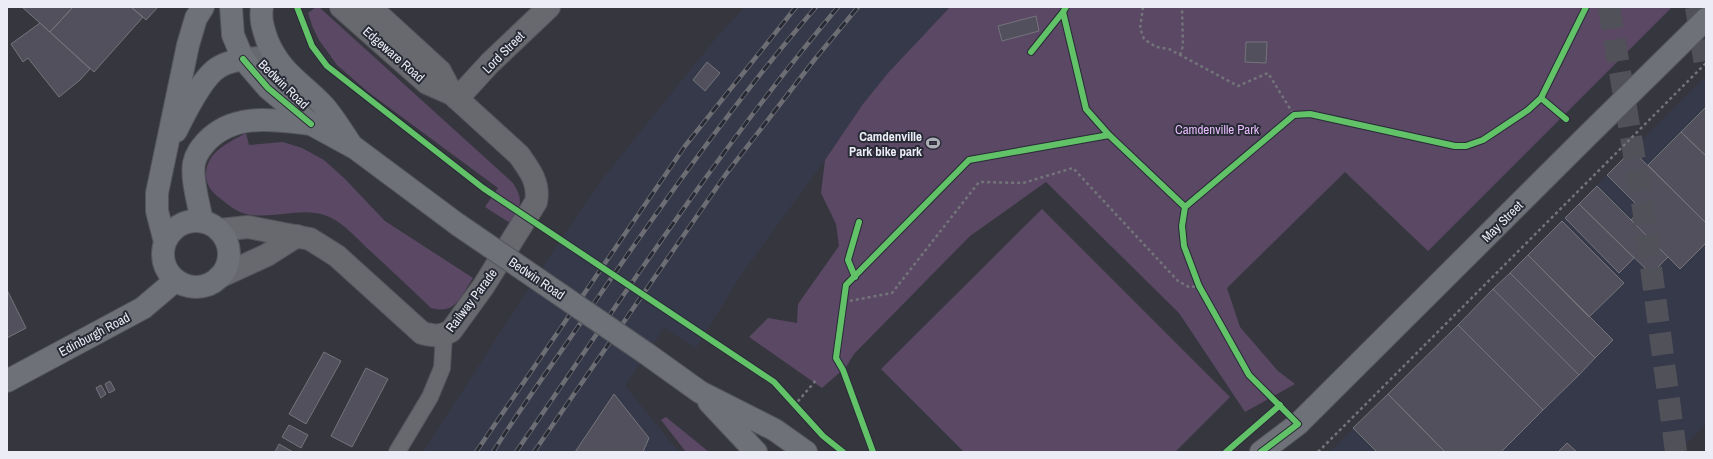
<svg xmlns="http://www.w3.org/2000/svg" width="1713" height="459" font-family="'Archivo Narrow',sans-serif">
  <rect width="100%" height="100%" fill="#36373e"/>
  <path fill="#36394a" d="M 745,7 L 950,7 L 888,73 L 863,104 L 825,160 L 743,272 L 696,348 L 664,328 L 625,386 L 679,452 L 423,452 L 553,251 L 603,178 L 716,38 Z
    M 1706,76 L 1706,424 L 1678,452 L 1330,452 Z"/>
  <path fill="#5a4864" d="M 316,7 L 319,7 L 513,183 C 524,200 521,207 510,223 L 485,207 L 498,188 L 368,92 L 337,65 L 319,40 L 313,28 L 308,13 Z
    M 950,7 L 1672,7 L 1428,251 L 1345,172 L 1227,288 L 1240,327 L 1278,371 L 1295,384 L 1245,412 L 1179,313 L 1046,182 L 970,236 L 854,354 L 846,367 L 822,388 L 749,337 L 768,318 L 797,323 L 798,304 L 839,246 L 836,224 L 821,193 L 825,160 L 863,104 L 888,73 Z
    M 246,133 L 249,145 L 283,142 L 302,148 L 324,160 L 344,178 L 385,221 L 473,278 C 461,296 456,315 431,308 C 410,288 389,268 367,248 C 357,238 341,221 327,216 C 301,206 273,220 246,214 C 237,212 228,205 221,199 C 213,193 207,187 206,177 C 205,152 228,143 246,133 Z
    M 1042,209 L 1230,397 L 1175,452 L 964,452 L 881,369 Z
    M 666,417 L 709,452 L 686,452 L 661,420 Z"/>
  <path fill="#53505e" stroke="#74747a" d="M 22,7 L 73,7 L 50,32 Z
    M 73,7 L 131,7 L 143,17 L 94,72 L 50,32 Z
    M 131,7 L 158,7 L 146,20 Z
    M 1036,16 L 1039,31 L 1002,41 L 998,26 Z
    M 40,23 L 90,69 L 80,80 L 59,97 L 28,58 L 23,62 L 11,44 Z
    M 1246,42 L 1267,42 L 1266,63 L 1245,62 Z
    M 707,62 L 720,73 L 705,91 L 693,80 Z
    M 1706,107 L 1706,156 L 1681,132 Z
    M 1681,132 L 1706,156 L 1706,223 L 1648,165 Z
    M 1632,150 L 1706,223 L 1706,243 L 1680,269 L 1631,220 L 1641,209 L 1607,175 Z
    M 1597,186 L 1668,257 L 1651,274 L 1579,204 Z
    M 1579,204 L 1634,258 L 1619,273 L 1565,218 Z
    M 1562,221 L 1624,283 L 1589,317 L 1528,255 Z
    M 1528,255 L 1613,340 L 1595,358 L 1510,273 Z
    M 1510,273 L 1595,358 L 1579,375 L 1493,289 Z
    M 1493,289 L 1579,375 L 1543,410 L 1458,325 Z
    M 7,290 L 26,328 L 7,338 Z
    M 1458,325 L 1543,410 L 1501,452 L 1445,452 L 1388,394 Z
    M 324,352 L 341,361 L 306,424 L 289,414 Z
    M 366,368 L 388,379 L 352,447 L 331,436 Z
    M 110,381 L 115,390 L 109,393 L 105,384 Z
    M 101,385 L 106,394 L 101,398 L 96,388 Z
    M 614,394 L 649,438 L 643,452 L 575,452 Z
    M 1388,394 L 1445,452 L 1377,452 L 1353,428 Z
    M 289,425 L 308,435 L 301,448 L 282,437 Z
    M 1567,443 L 1577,452 L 1558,452 Z
    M 279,444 L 293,452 L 275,452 Z"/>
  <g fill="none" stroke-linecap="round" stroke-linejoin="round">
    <path stroke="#515259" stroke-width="22" stroke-dasharray="22 11" stroke-linecap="butt" d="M 1609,7 L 1643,208 L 1676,452
      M 1696,7 L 1706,71"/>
    <defs>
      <path id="lane" d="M 397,452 L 430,397 L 442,368 L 444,335"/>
      <path id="street" d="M 341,7 L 427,83 L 452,94
        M 243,59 L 275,57
        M 457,99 L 490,63 L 549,7
        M 219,230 L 248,227 L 310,239 L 337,256 L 422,333 C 434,336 440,337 451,331 L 483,287 L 536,202 C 540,183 529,169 519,155 L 452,94 L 440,71 L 370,7
        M 219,277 L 267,255 L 297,236"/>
      <path id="secondary" d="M 231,7 L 233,35 L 243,59 L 268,88 L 311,124 L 355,148 L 457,224
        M 262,7 C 260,19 263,28 267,40 C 280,72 301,82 323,105 C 333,116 341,130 350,143
        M 176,131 C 185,113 202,77 219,67 C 227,62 235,61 243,59
        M163 254a33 33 0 1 1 66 0a33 33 0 1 1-66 0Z
        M 202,221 C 199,205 191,178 194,163 C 196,154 200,149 206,142 C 234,112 274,120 311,124
        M 165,242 L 157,211 L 157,193 L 188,45 L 196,18 L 203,7
        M 647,354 L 700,392 L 775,430 L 806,452
        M 7,381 L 143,308 L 176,280
        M 709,402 L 756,452
        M 1261,452 L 1298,424 L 1587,136 L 1706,19"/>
    </defs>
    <use href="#lane" stroke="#54555b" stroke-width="18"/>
    <use href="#street" stroke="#54555b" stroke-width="24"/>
    <use href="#secondary" stroke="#54555b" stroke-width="24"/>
    <path stroke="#73747a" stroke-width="2.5" stroke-dasharray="3 3" stroke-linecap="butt" d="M 1143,7 L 1140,28 L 1144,39 L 1156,47 L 1169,49 L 1238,86 L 1268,73 L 1294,115
      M 1180,55 L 1183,46 L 1182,7
      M 844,302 L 892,293 L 979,182 L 1023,183 L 1073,168 L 1178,281 L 1189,287 L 1199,286
      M 794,406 L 817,379
      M 1318,452 L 1706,63"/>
    <use href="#lane" stroke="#68696e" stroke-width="16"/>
    <use href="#street" stroke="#68696e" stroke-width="22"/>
    <use href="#secondary" stroke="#6e7178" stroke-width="22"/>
    <defs>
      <path id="rail" d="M 476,452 L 685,146 L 796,7
        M 493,452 C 523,404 557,358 588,312 C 660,207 733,103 816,7
        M 516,452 C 620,301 720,147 838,7
        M 534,452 L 726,174 L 815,59 L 858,7"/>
    </defs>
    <use href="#rail" stroke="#6d6e74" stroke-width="4.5"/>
    <use href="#rail" stroke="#282a36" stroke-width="3" stroke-dasharray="9" stroke-linecap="butt"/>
    <defs>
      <path id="secondary-bridge" d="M 457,224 L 647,354"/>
    </defs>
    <use href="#secondary-bridge" stroke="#54555b" stroke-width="24" stroke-linecap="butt"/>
    <use href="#secondary-bridge" stroke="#6e7178" stroke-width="22"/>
    <defs>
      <path id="cycleway" d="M 297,7 L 312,46 L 327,66 L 483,188 L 774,382 L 823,436 L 843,452
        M 1066,7 L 1063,12 L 1086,109 L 1109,135 L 1185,207 L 1182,226 L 1184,246 L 1199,286 L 1249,375 L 1298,424 L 1261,452
        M 1031,52 L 1063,12
        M 243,59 L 268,88 L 311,124
        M 1566,119 L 1541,98 L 1586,7
        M 1185,207 L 1294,115 L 1310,114 L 1455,146 L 1466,146 L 1483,140 L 1528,110 L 1541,98
        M 855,277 L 848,260 L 859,222
        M 873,452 L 843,370 L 836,358 L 846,285 L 969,160 L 1109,135
        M 1226,452 L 1280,405"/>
    </defs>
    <use href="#cycleway" stroke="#282a36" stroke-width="8"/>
    <use href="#cycleway" stroke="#61c268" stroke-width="6"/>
  </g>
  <defs>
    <symbol id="stadium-bare" viewBox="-9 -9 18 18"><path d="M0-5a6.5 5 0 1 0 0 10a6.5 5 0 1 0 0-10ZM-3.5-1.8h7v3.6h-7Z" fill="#acadb5" stroke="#282a36" stroke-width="2.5" paint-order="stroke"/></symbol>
  </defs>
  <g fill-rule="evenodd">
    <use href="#stadium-bare" x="923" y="133" width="20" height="20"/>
  </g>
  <g text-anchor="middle" stroke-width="4" stroke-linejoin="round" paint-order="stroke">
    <g font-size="13" fill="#ebecf5" stroke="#282a36">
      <text transform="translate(503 52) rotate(-45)" y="5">Lord Street</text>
      <text transform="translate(394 54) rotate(41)" y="5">Edgeware Road</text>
      <text transform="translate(284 84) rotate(44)" y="5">Bedwin Road</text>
      <text transform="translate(1502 221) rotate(-45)" y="5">May Street</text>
      <text transform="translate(537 278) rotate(34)" y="5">Bedwin Road</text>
      <text transform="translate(471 300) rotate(-53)" y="5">Railway Parade</text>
      <text transform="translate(94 334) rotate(-28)" y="5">Edinburgh Road</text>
    </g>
    <g font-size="13" fill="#e8bdfc" stroke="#282a36">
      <text x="1217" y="134">Camdenville Park</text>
    </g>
    <g font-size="13" font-weight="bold" fill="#ebecf5" stroke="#282a36" text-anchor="end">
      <text x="922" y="141">Camdenville<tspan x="922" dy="15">Park bike park</tspan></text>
    </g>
  </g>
  <rect width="1713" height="459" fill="none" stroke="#ebecf5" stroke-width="16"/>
</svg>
